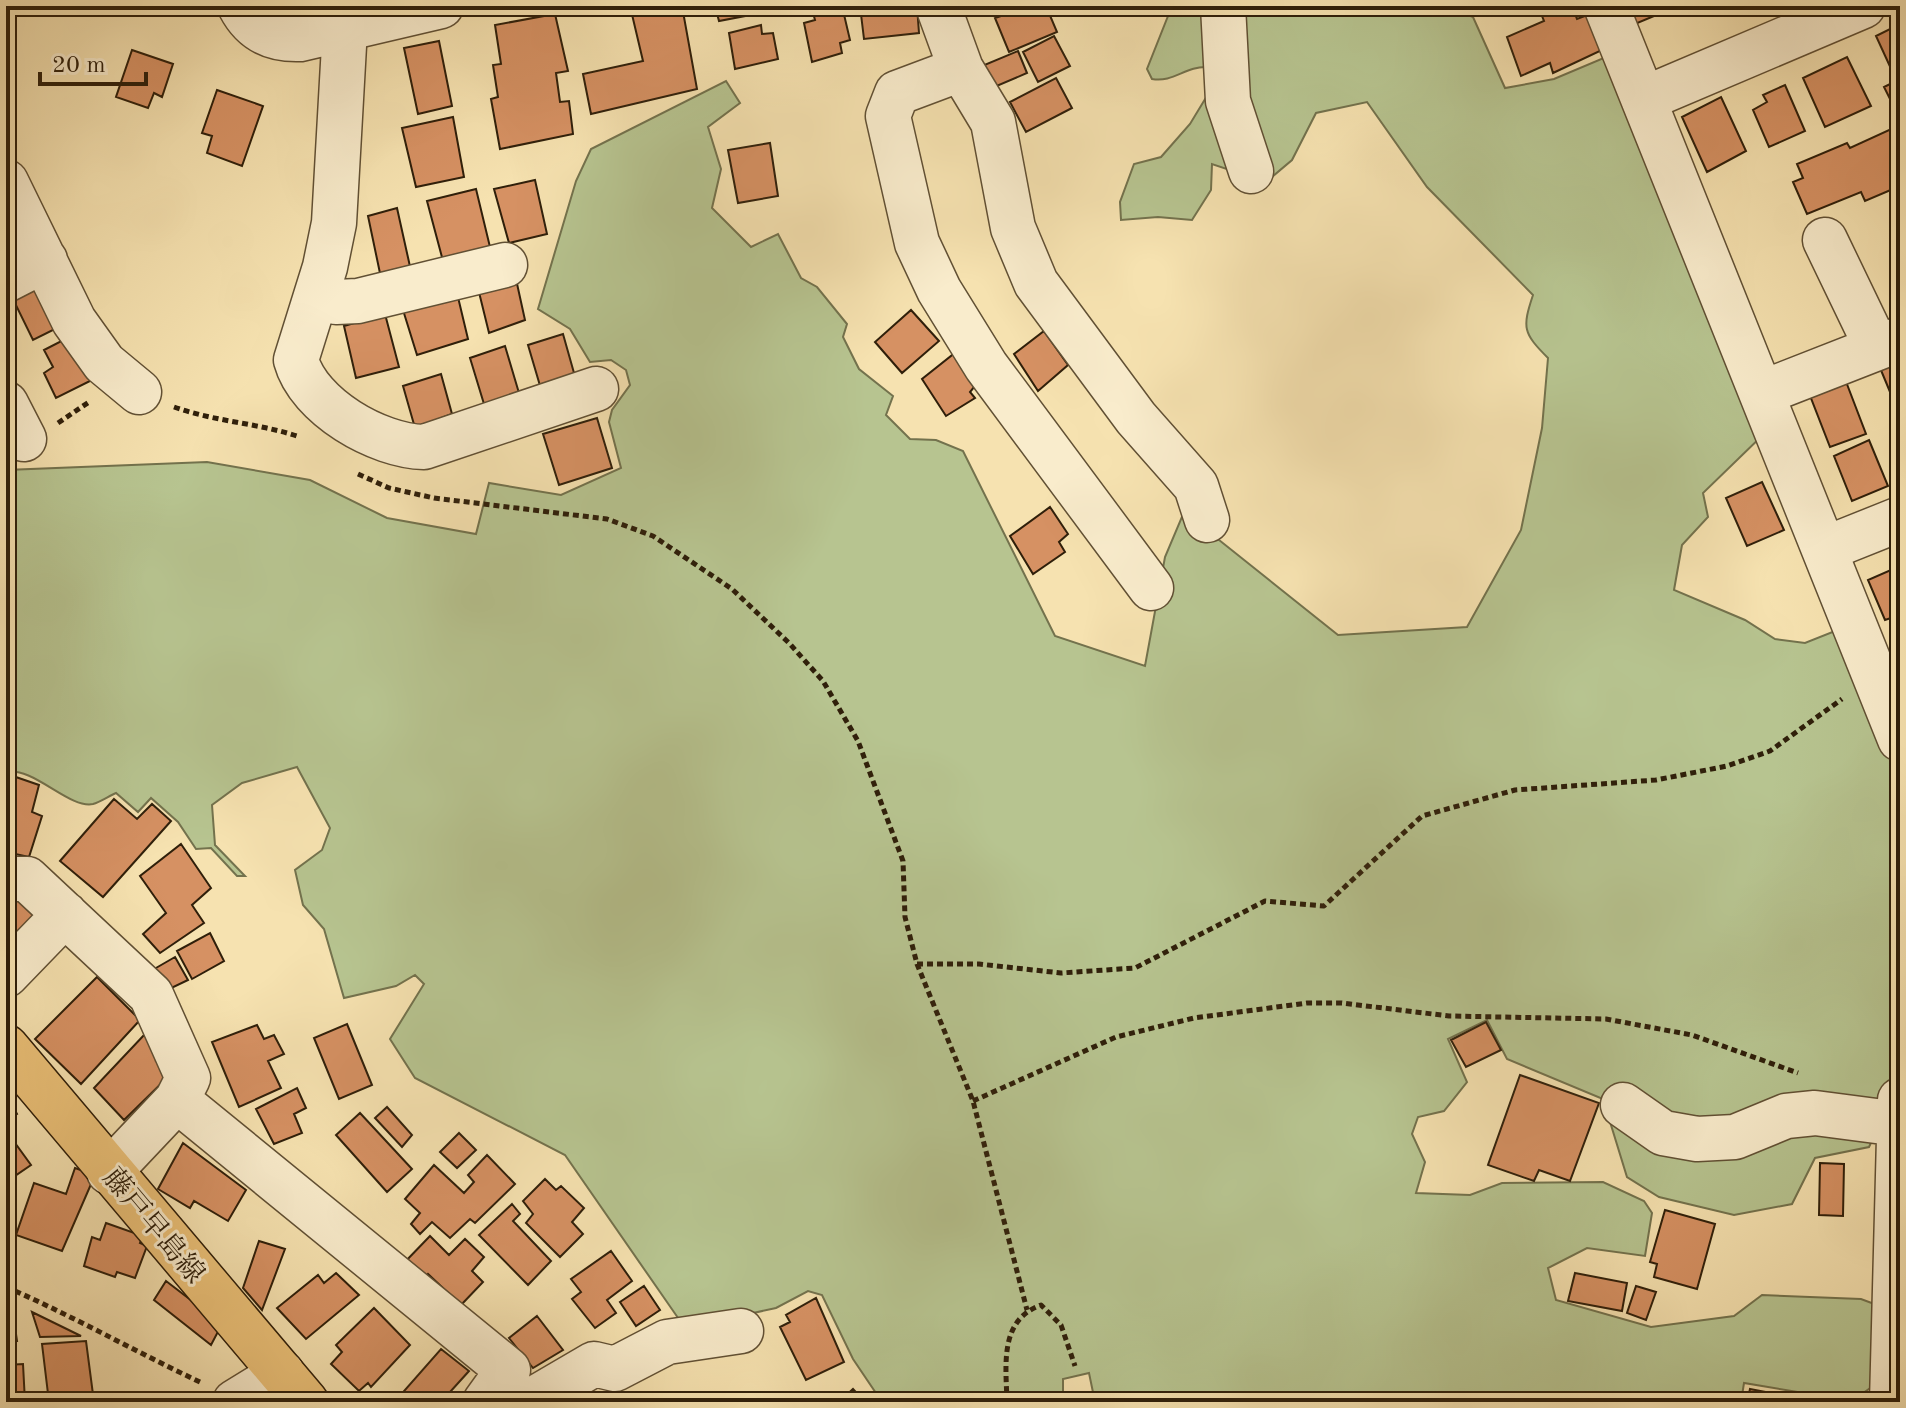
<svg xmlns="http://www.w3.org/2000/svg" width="1906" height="1408" font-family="'Old Standard TT','Noto Serif JP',serif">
  <rect width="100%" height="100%" fill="#f6e2b0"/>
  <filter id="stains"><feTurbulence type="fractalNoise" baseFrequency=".0025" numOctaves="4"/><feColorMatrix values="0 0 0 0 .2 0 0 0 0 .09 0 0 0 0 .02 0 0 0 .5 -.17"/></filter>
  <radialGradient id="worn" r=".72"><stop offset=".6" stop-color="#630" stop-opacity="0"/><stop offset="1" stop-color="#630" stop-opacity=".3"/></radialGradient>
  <path fill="#b7c490" stroke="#73724d" stroke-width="2" d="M 1172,6 L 1447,6 L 1473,17 L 1505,88 L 1554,79 L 1606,57 L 1768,430 L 1703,493 L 1708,517 L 1682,545 L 1674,590 L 1745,620 L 1775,639 L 1805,643 L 1835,631 L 1879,715 L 1900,764 L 1900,1004 L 1887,1109 L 1869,1147 L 1815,1158 L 1792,1204 L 1734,1215 L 1659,1197 L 1627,1177 L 1603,1099 L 1507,1059 L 1487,1020 L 1448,1039 L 1467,1082 L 1444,1111 L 1418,1117 L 1412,1134 L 1425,1162 L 1416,1193 L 1470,1195 L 1502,1183 L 1603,1182 L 1644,1201 L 1652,1213 L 1645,1256 L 1587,1248 L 1548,1268 L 1556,1300 L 1651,1327 L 1734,1316 L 1762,1295 L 1861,1299 L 1877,1305 L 1880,1381 L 1852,1401 L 1744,1383 L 1741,1402 L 1095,1402 L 1089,1373 L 1063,1379 L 1063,1402 L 882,1402 L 853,1359 L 822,1295 L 808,1291 L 776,1308 L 685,1328 L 565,1155 L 415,1078 L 390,1039 L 424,984 L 415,975 L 396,986 L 344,998 L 324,929 L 303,905 L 295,870 L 322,850 L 330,828 L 297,767 L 242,783 L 212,805 L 215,845 L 245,876 L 237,876 L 211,848 L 196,849 L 178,822 L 151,798 L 138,812 L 116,793 C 109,796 100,802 93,804 C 69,809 33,766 6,772 L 6,470 L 207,462 L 310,480 L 387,518 L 476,534 L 489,483 L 561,495 L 621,468 L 609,422 L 612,410 L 630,385 L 626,370 L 611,360 L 590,362 L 570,329 L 538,309 L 576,181 L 591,149 L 726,81 L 740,103 L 708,127 L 721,169 L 712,208 L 751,247 L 778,234 L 801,278 L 817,287 L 847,324 L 843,337 L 859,369 L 893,396 L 886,415 L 910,439 L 936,440 L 963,451 L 1055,636 L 1145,666 L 1165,557 L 1184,512 L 1338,635 L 1467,627 L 1521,530 L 1542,428 L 1548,358 C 1523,333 1522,328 1533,295 L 1427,187 L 1367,102 L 1316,113 L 1292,160 L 1266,182 L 1212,164 L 1211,190 L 1192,220 L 1158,217 L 1121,220 L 1120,202 L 1134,164 L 1161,157 L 1190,124 L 1216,81 L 1207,67 C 1186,66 1173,83 1152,79 L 1147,69 Z"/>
  <path fill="#d69163" stroke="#2f1f0a" stroke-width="2" d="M 630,6 L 682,6 L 697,89 L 591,114 L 583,74 L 643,61 Z
    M 715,6 L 765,6 L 766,12 L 719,21 Z
    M 824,6 L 842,6 L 850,40 L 840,43 L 842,53 L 812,62 L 804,23 L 815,20 L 812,9 Z
    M 860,6 L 917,6 L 919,33 L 864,39 Z
    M 1032,6 L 1046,6 L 1057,32 L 1009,52 L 995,18 Z
    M 1538,6 L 1572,6 L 1577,19 L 1590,14 L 1602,50 L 1553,73 L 1550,63 L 1521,76 L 1507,37 L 1544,21 Z
    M 1627,6 L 1678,6 L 1635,24 Z
    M 555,14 L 568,71 L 556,73 L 560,102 L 569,101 L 573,134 L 500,149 L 491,99 L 498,97 L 493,65 L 501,64 L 495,25 Z
    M 1900,24 L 1900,69 L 1893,73 L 1876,36 Z
    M 761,25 L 762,34 L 773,33 L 778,59 L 735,69 L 729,33 Z
    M 1054,36 L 1070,66 L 1038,82 L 1023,52 Z
    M 439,41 L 452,106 L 418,114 L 404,48 Z
    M 132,50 L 173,64 L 162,97 L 154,93 L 148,108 L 116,97 Z
    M 1018,51 L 1027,73 L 992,88 L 982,66 Z
    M 1847,57 L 1871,106 L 1825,127 L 1803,78 Z
    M 1056,78 L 1072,108 L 1026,132 L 1010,102 Z
    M 1900,79 L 1900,104 L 1894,107 L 1884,87 Z
    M 1785,85 L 1805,131 L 1769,147 L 1753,110 L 1767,102 L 1763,95 Z
    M 217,90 L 263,106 L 242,166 L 207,153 L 212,136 L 202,133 Z
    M 1721,97 L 1746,151 L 1707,172 L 1682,117 Z
    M 453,117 L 464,177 L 416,187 L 402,128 Z
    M 1900,125 L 1900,186 L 1865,201 L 1861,192 L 1807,214 L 1793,182 L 1803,178 L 1797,164 L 1847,143 L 1850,148 Z
    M 770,143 L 778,196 L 738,203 L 728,150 Z
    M 535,180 L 547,234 L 509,243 L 494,189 Z
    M 476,189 L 490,247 L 443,261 L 427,201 Z
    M 6,198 L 19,249 L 6,256 Z
    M 397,208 L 411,271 L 381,278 L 368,216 Z
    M 514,270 L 525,320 L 489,333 L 476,280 Z
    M 44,277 L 65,324 L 33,340 L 10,293 Z
    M 457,293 L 468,339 L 417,355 L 403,310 Z
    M 911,310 L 939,341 L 902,373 L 875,342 Z
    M 385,314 L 399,367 L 356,378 L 344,326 Z
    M 1044,331 L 1068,365 L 1038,391 L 1014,354 Z
    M 563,334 L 576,380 L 541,389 L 528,345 Z
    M 73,335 L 94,379 L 56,398 L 44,373 L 53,367 L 44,350 Z
    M 505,346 L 519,393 L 484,404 L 470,358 Z
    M 956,352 L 979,381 L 970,392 L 975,398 L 946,416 L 922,379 Z
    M 1900,354 L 1900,416 L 1878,363 Z
    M 441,374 L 452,414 L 415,428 L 403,386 Z
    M 1845,379 L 1866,434 L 1830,447 L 1809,393 Z
    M 597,418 L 612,468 L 559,485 L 543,434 Z
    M 1869,440 L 1888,486 L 1852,501 L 1834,456 Z
    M 1762,482 L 1784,530 L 1747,546 L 1726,498 Z
    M 1050,507 L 1068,534 L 1059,542 L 1065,552 L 1033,574 L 1010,536 Z
    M 1900,566 L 1900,615 L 1885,620 L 1868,580 Z
    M 10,775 L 39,785 L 32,812 L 42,816 L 29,857 L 6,852 L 6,786 Z
    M 114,799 L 137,819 L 152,804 L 171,821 L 103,897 L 60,861 Z
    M 181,844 L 211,888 L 192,905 L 204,923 L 160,953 L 143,934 L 166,913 L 140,876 Z
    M 9,892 L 42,922 L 6,957 L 6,895 Z
    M 210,933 L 224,961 L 192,979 L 177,951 Z
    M 175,957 L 188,980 L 161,993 L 149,972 Z
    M 97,977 L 140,1020 L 81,1084 L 35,1039 Z
    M 1486,1022 L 1501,1050 L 1466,1067 L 1451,1040 Z
    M 347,1024 L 372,1085 L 339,1099 L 314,1038 Z
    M 257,1025 L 264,1039 L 274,1035 L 284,1054 L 268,1061 L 281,1088 L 239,1107 L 212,1042 Z
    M 145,1034 L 163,1053 L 156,1061 L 171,1074 L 124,1120 L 94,1088 Z
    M 1520,1075 L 1599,1103 L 1570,1181 L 1539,1170 L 1534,1181 L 1488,1165 Z
    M 297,1088 L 306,1108 L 294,1114 L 302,1133 L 274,1144 L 256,1109 Z
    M 6,1095 L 17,1114 L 6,1121 Z
    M 387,1107 L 412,1135 L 402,1147 L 375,1118 Z
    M 360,1113 L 412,1169 L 387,1192 L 336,1135 Z
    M 459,1133 L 476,1150 L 457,1168 L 440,1152 Z
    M 10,1136 L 31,1165 L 6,1182 L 6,1138 Z
    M 183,1143 L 246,1190 L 228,1221 L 194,1201 L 190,1208 L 158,1189 Z
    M 487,1155 L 515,1184 L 475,1223 L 470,1219 L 450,1238 L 432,1222 L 420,1234 L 411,1224 L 420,1213 L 405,1199 L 434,1165 L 464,1193 L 474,1182 L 468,1175 Z
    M 1820,1163 L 1844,1164 L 1843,1216 L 1819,1215 Z
    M 75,1168 L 95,1175 L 62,1251 L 16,1235 L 34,1183 L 66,1194 Z
    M 545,1179 L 556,1190 L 561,1186 L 584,1208 L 572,1222 L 583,1234 L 560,1257 L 526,1223 L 533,1214 L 523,1201 Z
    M 512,1204 L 520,1214 L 513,1221 L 551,1261 L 528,1285 L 479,1235 Z
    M 1665,1210 L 1715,1224 L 1697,1289 L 1654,1277 L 1657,1264 L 1650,1262 Z
    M 106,1223 L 143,1236 L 140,1243 L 147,1246 L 135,1278 L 117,1272 L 115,1277 L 84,1266 L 92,1237 L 100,1240 Z
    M 430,1236 L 449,1255 L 465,1239 L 484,1257 L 472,1271 L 483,1282 L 461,1305 L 428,1274 L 421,1282 L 402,1265 Z
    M 259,1241 L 285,1249 L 262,1310 L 243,1288 Z
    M 611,1251 L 632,1281 L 607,1300 L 616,1313 L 595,1328 L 572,1299 L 581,1292 L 571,1279 Z
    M 336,1273 L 359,1295 L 306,1339 L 277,1308 L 318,1275 L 324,1283 Z
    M 1575,1273 L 1627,1283 L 1622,1311 L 1568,1301 Z
    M 166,1281 L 222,1324 L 211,1345 L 154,1300 Z
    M 644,1286 L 660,1310 L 636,1326 L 620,1302 Z
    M 1636,1286 L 1656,1292 L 1646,1320 L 1627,1313 Z
    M 816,1298 L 844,1362 L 806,1380 L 780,1327 L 790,1322 L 786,1315 Z
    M 6,1306 L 12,1306 L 17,1341 L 6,1341 Z
    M 374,1308 L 410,1345 L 371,1387 L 368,1383 L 359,1391 L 331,1364 L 342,1352 L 336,1345 Z
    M 32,1312 L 81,1336 L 40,1337 Z
    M 537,1316 L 563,1350 L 533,1368 L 509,1338 Z
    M 86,1341 L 94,1402 L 49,1402 L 42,1344 Z
    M 441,1349 L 469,1371 L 441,1402 L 399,1402 L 397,1399 Z
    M 23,1364 L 25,1402 L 6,1402 L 6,1365 Z
    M 853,1389 L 865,1402 L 839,1402 Z
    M 1750,1389 L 1817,1402 L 1747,1402 Z"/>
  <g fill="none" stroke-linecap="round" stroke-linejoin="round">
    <defs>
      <path id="minor" d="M 240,6 C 253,31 272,40 300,39 L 441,6
        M 938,6 L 961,69 L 897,93 L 888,116 L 917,243 L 939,290 L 986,366 L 1151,588
        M 1223,6 L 1228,101 L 1251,171
        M 1606,6 L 1900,739
        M 345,28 L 334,223 L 325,267 L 296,360 C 309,407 378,446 424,447 L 596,389
        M 961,69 L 993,122 L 1013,228 L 1036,283 L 1136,418 L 1196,486 L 1207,520
        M 1644,99 L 1863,6
        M 6,182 L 74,321 L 104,363 L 139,392
        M 1825,240 L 1877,348
        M 6,280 L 45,260
        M 317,295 L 336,302 L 358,301 L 505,265
        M 1762,393 L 1900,339
        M 6,404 L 24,439
        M 1825,549 L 1900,519
        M 6,879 L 27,879 L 151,995 L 188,1078 L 177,1100 L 109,1172
        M 6,975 L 65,914
        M 177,1100 L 508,1370 L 485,1402
        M 1623,1105 L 1663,1133 L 1697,1139 L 1735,1137 L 1786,1116 L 1815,1113 L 1899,1124
        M 235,1402 L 282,1373
        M 529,1402 L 594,1364 L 615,1369 L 667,1342 L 741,1331
        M 1892,1402 L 1900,1100"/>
      <path id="major" d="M 6,1047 L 306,1402"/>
    </defs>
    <use href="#minor" stroke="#615034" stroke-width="47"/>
    <use href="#major" stroke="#2f1f0a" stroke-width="47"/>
    <path stroke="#2f1f0a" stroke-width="5" stroke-dasharray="6 4" stroke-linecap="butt" d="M 174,407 C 216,422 259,423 300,437
      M 58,423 L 89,402
      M 358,474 L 389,488 L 434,498 L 607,519 L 653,536 L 732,589 L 789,643 L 823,681 L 858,741 L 903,861 L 905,917 L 917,964 L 973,1101 L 1027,1310
      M 917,964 L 979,964 L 1061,973 L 1135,968 L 1265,901 L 1324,906 L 1422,816 L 1515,790 L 1656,780 L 1727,766 L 1770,751 L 1842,699
      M 973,1101 L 1116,1037 L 1194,1018 L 1307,1003 L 1342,1003 L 1449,1016 L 1606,1019 L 1692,1035 L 1798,1073
      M 6,1287 C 73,1316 136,1352 202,1383
      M 1007,1402 C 1006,1365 999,1320 1041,1305 L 1061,1325 L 1075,1366"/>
    <use href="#minor" stroke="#f9eccc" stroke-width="44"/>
    <use href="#major" stroke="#ebc178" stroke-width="44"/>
  </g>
  <g text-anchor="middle" stroke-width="6" stroke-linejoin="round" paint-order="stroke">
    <g font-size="28" fill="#2f1f0a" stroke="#f9eccc">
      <text transform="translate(155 1225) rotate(50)" y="10">藤戸早島線</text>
    </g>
  </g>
  <rect width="1906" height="1408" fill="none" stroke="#f6e2b0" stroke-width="32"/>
  <rect x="8" y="8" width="1890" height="1392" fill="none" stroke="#2f1f0a" stroke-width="4"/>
  <rect x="16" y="16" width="1874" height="1376" fill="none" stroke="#2f1f0a" stroke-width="2"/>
  <path d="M40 72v12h106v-12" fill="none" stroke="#2f1f0a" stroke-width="4"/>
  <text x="52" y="72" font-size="24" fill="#2f1f0a" stroke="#f9eccc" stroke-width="6" paint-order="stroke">20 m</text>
  <rect width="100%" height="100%" filter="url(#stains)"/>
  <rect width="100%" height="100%" fill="url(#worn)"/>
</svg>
